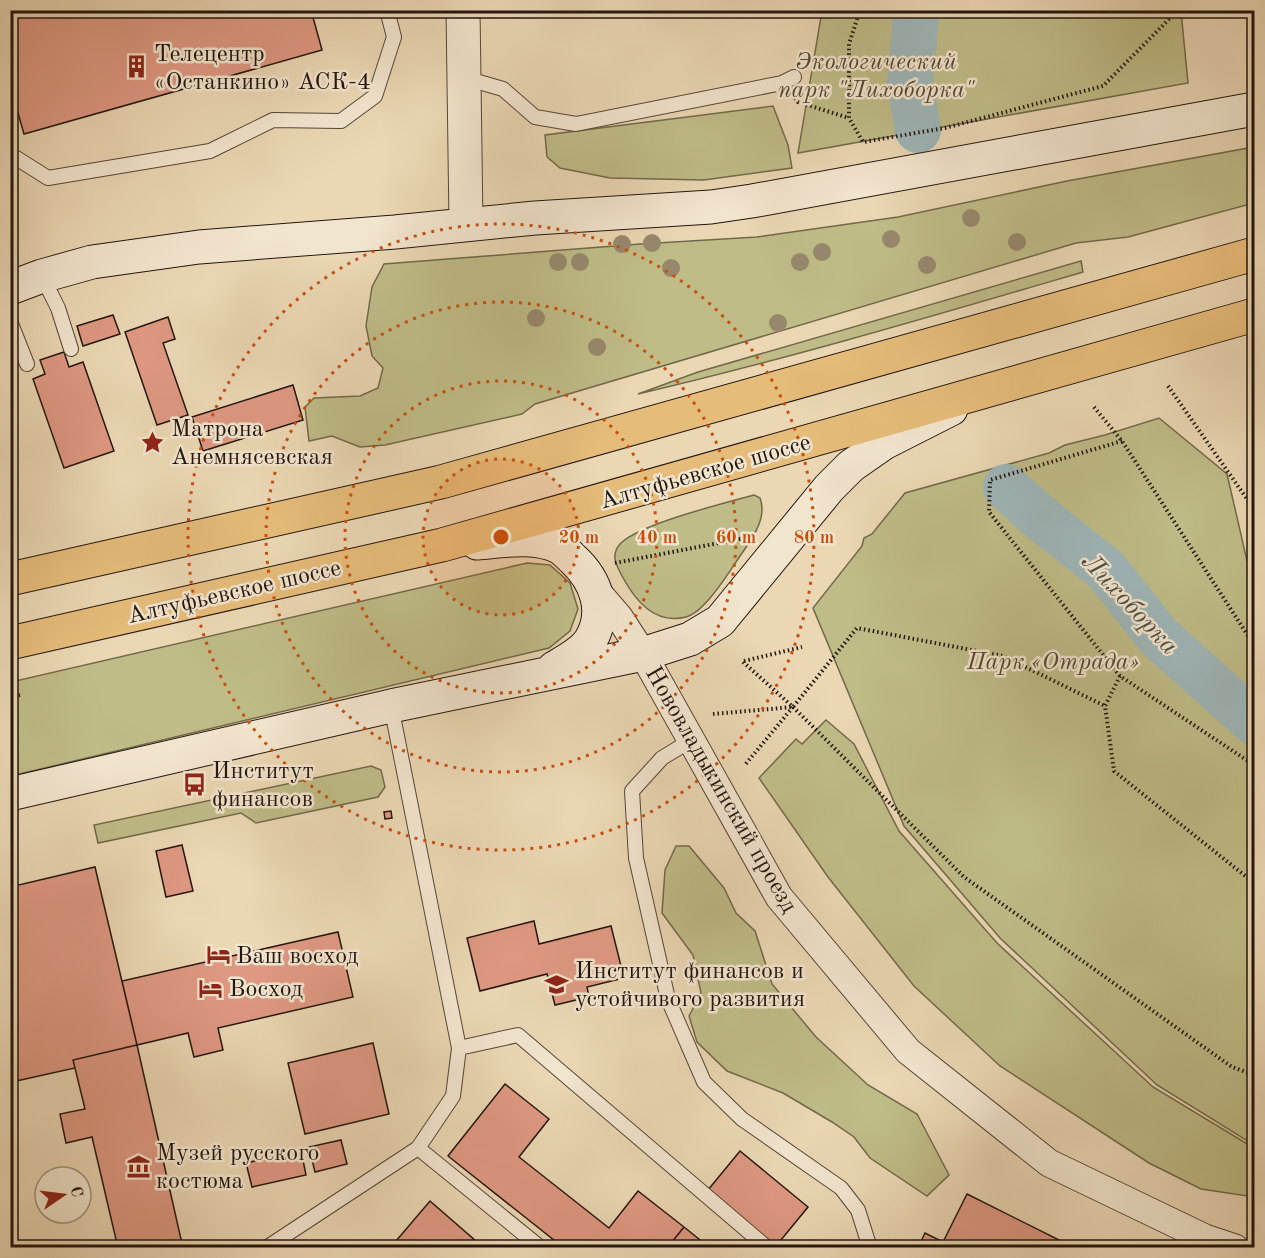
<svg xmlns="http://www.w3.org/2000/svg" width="1265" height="1258" font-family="'Old Standard TT',serif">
  <rect width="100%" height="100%" fill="#ebd7b4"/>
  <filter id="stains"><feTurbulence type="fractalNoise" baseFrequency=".00333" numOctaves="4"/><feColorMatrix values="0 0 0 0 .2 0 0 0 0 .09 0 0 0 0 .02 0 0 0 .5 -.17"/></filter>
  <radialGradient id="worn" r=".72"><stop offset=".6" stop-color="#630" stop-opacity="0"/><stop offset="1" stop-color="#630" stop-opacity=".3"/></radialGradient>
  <path fill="#bfbc87" stroke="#71694b" stroke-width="1.5" d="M 822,11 L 1181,11 L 1188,83 L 798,153 Z
    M 773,106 L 788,145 L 792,168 L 704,180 L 610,178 L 560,168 L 547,157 L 545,135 Z
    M 1254,147 L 1254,203 L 1128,237 L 1076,243 L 535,404 L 522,414 L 385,445 L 360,447 L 332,436 L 309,441 L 305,407 L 314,398 L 360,396 L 378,388 L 383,368 L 372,356 L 366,326 L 372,287 L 384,264 L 640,244 L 757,237 L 898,217 L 1067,181 Z
    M 1081,261 L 1083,272 C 936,315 788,359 638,394 L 698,372 Z
    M 1159,418 L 1227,474 L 1254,591 L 1254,1145 L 1157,1085 L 1000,938 L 904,826 L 813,608 L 862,546 L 864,538 L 872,534 L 905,493 L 1049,453 L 1065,445 L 1105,435 Z
    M 754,495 L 760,498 C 768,518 751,540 740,556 C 729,572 705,612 686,617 C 654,625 635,600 622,576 C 616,565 610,554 621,543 C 641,524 724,503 754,495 Z
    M 527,563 L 550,565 L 570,583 L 578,609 L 570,631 L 549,648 L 11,776 L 11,682 Z
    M 826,720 L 854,744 L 899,831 L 997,943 L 1153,1087 L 1254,1148 L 1254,1197 L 1201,1189 L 1149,1163 L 1000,1066 L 914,986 L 828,877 L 759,778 L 796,739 L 802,744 Z
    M 371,766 L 381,770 L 385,787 L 378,797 L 256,823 L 241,813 L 98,843 L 94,825 Z
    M 676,846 L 689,846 L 724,888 L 736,913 L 755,931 L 772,984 L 816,1037 L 868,1085 L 917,1114 L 949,1175 L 927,1196 L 870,1158 L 854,1137 L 832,1122 L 783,1093 L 727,1071 L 697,1042 L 689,1016 L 701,993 L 693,955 L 662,913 L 665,870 Z"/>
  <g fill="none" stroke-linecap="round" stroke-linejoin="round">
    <path stroke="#9eb6b9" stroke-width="46" d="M 918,10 L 916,16 L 910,82 L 918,130
      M 1006,487 L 1042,519 L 1106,570 L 1159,637 L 1254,722"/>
  </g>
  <path fill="#df9882" stroke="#23160f" stroke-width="1.5" d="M 10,10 L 311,10 L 322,50 L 24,134 L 10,85 Z
    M 113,315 L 120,334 L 83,346 L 77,326 Z
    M 168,317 L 175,339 L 163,343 L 188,415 L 157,425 L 125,332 Z
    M 64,352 L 69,367 L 83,362 L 114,451 L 64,468 L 33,379 L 45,374 L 40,360 Z
    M 293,385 L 303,420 L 203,451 L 192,417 Z
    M 391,811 L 392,818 L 385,819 L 384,812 Z
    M 182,845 L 193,891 L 166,897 L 156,851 Z
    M 95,867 L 137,1045 L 73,1060 L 75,1068 L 16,1081 L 10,1055 L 10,887 Z
    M 534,921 L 539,944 L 611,926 L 624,978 L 587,987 L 589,997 L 555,1005 L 547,974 L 480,991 L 467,938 Z
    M 338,932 L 353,997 L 218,1028 L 223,1050 L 194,1057 L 188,1033 L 137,1045 L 122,981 Z
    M 373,1043 L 389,1114 L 305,1134 L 288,1063 Z
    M 137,1045 L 183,1248 L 118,1248 L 92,1137 L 66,1143 L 60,1114 L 85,1109 L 73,1060 Z
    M 505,1084 L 549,1119 L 519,1157 L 609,1228 L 638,1191 L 684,1227 L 667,1248 L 564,1248 L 448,1156 Z
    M 341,1140 L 347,1164 L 315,1172 L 309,1147 Z
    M 301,1150 L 306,1175 L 252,1187 L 246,1163 Z
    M 740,1151 L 808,1207 L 776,1246 L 708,1190 Z
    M 967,1194 L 1075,1248 L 918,1248 L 925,1233 L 943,1242 Z
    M 430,1201 L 477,1242 L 473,1248 L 390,1248 Z
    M 684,1227 L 710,1248 L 667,1248 Z"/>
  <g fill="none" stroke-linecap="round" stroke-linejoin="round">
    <defs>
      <path id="service" d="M 465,78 L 503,89 L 535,117 L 576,124 L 782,83 L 794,77
        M 10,154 L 48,178 L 210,151 L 273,120 L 341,121 L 375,96 L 394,37 L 387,10
        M 42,276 L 58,308 L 71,349
        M 10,321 L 27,364
        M 690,741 L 662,758 L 632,791 L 636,858 L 668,999 L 704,1082 L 742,1119 L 841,1188 L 858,1210 L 870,1248
        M 459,1048 L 518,1035 L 764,1245 L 763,1248
        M 418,1148 L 541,1248
        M 266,1248 L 418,1148 L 453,1096 L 459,1048 L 391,706"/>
      <path id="minor" d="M 594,588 L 619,617 L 643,654 L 779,897 L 908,1051 L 1049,1163 L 1205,1238 L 1235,1248"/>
      <path id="tertiary" d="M 463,10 L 466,224"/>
      <path id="secondary" d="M 10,288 L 42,276 L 92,262 L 199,247 L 395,232 L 535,218 L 711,207 L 752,201 L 1254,109
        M 477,543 C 503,541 534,535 559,547 C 564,550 569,555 573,559 C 596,580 608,612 590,641 C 582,653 566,661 554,668
        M 10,794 L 391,706 L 643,654 L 690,639 L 720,621 L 829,488 L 851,466 L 884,443 L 951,409"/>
      <path id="primary" d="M 10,579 L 441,482 L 1254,254
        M 10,643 L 442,545 L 1254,315"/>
    </defs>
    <use href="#service" stroke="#554638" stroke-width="16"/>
    <use href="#minor" stroke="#554638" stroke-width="29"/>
    <use href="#tertiary" stroke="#554638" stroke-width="35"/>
    <use href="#secondary" stroke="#23160f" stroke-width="35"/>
    <use href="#primary" stroke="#23160f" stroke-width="35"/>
    <path stroke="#23160f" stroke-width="4" stroke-dasharray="1.5 3" stroke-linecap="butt" d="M 860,10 L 849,44 L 849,118 L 863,142 L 945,128 L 1103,86 L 1178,10
      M 795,98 L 798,102 L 849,118
      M 1168,386 L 1254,509
      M 1094,407 L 1122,441 L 1254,645
      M 1122,441 L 990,480 L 989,512 L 1120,676 L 1254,765
      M 615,563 L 750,537
      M 744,661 L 802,647
      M 743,662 L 793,707 L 744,766
      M 1120,676 L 1105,706 L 1114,771 L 1254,883
      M 10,697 L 20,695
      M 793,707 L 964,877 L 1232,1067 L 1254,1075
      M 713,714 L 793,707 L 857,628 L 1003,656 L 1105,706"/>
    <use href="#service" stroke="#f2e5ce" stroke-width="14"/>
    <use href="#minor" stroke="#f2e5ce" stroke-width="27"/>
    <use href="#tertiary" stroke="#f2e5ce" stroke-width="33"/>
    <use href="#secondary" stroke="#f2e5ce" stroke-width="33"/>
    <use href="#primary" stroke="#e6bc7a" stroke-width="33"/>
  </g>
  <g fill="#97886d">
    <circle cx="971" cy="218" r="9"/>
    <circle cx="891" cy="239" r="9"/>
    <circle cx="1017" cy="242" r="9"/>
    <circle cx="652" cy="243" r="9"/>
    <circle cx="622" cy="244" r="9"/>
    <circle cx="822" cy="252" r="9"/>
    <circle cx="558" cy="262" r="9"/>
    <circle cx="580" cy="262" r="9"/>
    <circle cx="800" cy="262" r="9"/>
    <circle cx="927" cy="265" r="9"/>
    <circle cx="671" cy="268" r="9"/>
    <circle cx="536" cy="318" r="9"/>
    <circle cx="778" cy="323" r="9"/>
    <circle cx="597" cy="347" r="9"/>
  </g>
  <circle cx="501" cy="537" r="78" fill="#ca4f0c" fill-opacity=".12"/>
  <g fill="none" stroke="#ca4f0c" stroke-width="3" stroke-dasharray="3 6">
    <circle cx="501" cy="537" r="78"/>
    <circle cx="501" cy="537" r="156"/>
    <circle cx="501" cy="537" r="235"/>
    <circle cx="501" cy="537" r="313"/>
  </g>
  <defs>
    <symbol id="building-bare" viewBox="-9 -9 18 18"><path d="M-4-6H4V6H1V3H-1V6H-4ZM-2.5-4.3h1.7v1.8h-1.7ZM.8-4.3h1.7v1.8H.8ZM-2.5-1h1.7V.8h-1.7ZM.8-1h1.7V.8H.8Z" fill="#8f2418" stroke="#f2e5ce" stroke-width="2.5" paint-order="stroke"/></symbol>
    <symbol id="sight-bare" viewBox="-9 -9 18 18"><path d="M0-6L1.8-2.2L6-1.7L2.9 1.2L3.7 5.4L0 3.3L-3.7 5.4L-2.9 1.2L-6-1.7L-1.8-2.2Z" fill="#8f2418" stroke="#f2e5ce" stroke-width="2.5" paint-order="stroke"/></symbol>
    <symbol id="bus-bare" viewBox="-9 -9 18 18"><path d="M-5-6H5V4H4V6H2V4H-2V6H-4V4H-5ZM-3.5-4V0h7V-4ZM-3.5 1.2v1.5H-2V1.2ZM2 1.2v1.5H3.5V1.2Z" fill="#8f2418" stroke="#f2e5ce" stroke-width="2.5" paint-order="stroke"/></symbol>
    <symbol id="hotel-bare" viewBox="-9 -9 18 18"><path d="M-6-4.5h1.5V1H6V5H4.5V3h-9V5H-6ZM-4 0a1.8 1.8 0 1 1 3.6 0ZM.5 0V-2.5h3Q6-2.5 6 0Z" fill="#8f2418" stroke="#f2e5ce" stroke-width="2.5" paint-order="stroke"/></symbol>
    <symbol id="university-bare" viewBox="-9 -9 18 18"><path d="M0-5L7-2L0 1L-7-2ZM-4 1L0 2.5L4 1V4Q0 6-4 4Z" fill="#8f2418" stroke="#f2e5ce" stroke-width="2.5" paint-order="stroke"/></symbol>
    <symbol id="museum-bare" viewBox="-9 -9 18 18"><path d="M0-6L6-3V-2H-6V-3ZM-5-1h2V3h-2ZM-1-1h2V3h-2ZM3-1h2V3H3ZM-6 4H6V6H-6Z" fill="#8f2418" stroke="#f2e5ce" stroke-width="2.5" paint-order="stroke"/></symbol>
  </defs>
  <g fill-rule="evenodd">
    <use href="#building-bare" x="120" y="50" width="33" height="33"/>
    <use href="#sight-bare" x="136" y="426" width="33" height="33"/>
    <use href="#bus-bare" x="178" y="768" width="33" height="33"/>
    <use href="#hotel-bare" x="202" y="938" width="33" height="33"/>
    <use href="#university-bare" x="540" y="968" width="33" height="33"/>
    <use href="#hotel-bare" x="194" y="972" width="33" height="33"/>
    <use href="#museum-bare" x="122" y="1150" width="33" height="33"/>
  </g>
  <g text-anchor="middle" stroke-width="5" stroke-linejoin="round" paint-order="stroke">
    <g font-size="24" fill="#23160f" stroke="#f2e5ce" text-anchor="start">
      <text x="154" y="61">Телецентр<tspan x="154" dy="28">«Останкино» АСК-4</tspan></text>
      <text x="171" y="436">Матрона<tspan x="171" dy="28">Анемнясевская</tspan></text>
      <text x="212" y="778">Институт<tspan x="212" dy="28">финансов</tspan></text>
      <text x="236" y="963">Ваш восход</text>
      <text x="575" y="978">Институт финансов и<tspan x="575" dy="28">устойчивого развития</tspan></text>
      <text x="229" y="996">Восход</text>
      <text x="156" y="1160">Музей русского<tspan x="156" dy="28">костюма</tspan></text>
    </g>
    <g font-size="24" font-style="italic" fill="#524833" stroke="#f2e5ce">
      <text x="876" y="69">Экологический<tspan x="876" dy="28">парк "Лихоборка"</tspan></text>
      <text x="1053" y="669">Парк «Отрада»</text>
    </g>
    <g font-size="24" fill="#23160f" stroke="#f2e5ce">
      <text transform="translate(705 471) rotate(-16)" y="8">Алтуфьевское шоссе</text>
      <text transform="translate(234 591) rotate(-13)" y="8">Алтуфьевское шоссе</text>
      <text transform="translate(722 789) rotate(60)" y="8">Нововладыкинский проезд</text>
    </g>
    <g font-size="26" font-style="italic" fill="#4e4e4a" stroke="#f2e5ce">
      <text transform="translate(1131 603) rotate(47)" y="9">Лихоборка</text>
    </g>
  </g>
  <circle cx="501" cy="537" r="9" fill="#ca4f0c" stroke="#f2e5ce" stroke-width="3"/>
  <g font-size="18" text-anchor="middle" font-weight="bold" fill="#ca4f0c" stroke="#f2e5ce" stroke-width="5" stroke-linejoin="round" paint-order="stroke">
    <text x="579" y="543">20 m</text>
    <text x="657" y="543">40 m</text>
    <text x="736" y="543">60 m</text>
    <text x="814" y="543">80 m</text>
  </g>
  <rect width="1265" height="1258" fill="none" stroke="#ebd7b4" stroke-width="36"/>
  <rect x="12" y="12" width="1241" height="1234" fill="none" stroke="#23160f" stroke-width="3"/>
  <rect x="18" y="18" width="1229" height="1222" fill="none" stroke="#23160f" stroke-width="1.5"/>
  <g transform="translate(63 1195) rotate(76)"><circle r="28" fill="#f2e5ce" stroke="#9f9282" stroke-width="1.5"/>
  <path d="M0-4.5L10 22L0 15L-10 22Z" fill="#8f2418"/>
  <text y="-9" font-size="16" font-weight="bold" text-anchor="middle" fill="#23160f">С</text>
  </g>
  <rect width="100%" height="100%" filter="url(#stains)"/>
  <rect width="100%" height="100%" fill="url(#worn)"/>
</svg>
